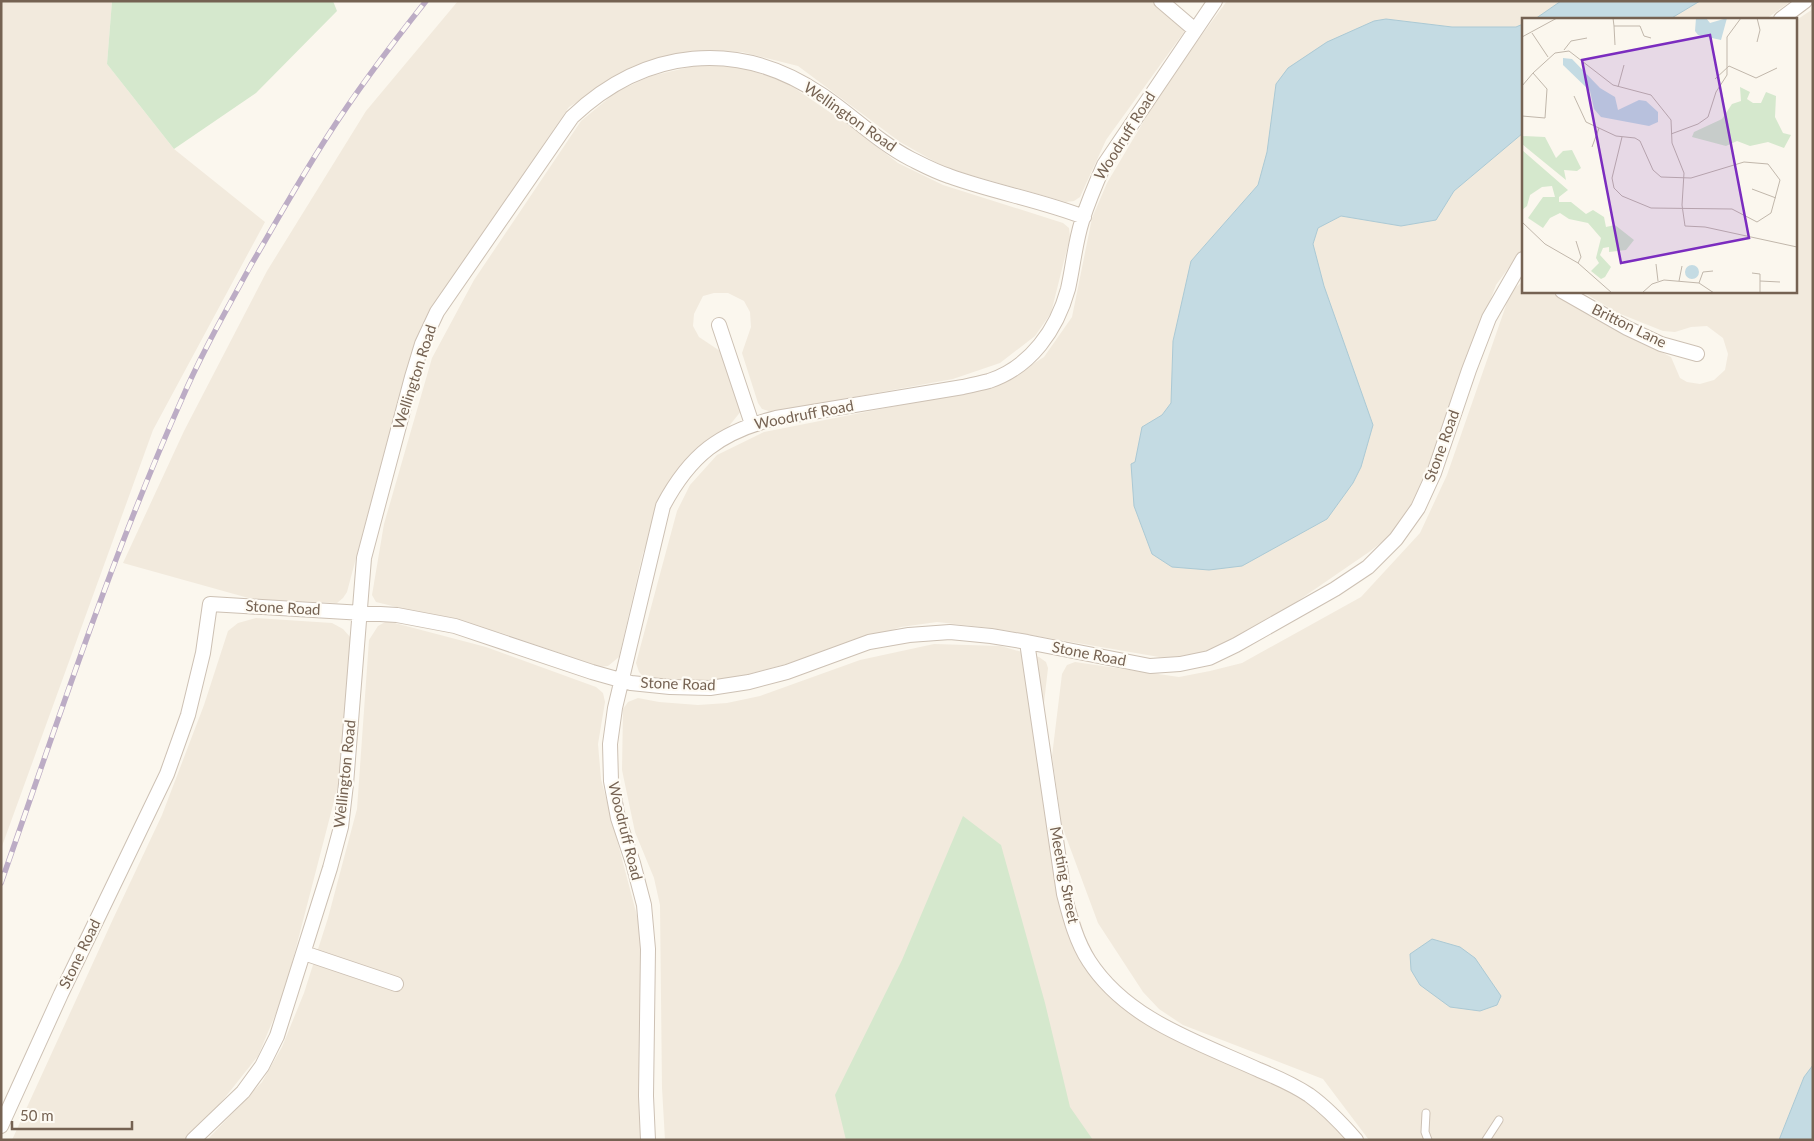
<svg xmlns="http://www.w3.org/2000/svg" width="1814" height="1141" font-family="Lato,sans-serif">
  <rect width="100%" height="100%" fill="#fbf7ee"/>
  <path fill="#f2eadd" d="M 1,1 L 112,1 L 107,64 L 174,149 L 265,222 L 153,430 L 1,849 Z
    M 458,1 L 1151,1 L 1177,19 L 1183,26 L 1184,32 L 1106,140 L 1080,197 L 1074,201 L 1066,202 L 946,168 L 900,142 L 798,66 L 742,52 L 711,51 L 656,64 L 615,79 L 569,107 L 435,304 L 388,438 L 347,592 L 343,598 L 337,603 L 252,599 L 123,563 L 184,431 L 267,271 L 366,111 Z
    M 1227,1 L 1561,1 L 1535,19 L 1523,19 L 1523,24 L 1517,27 L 1452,27 L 1386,19 L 1374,21 L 1267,152 L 1258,185 L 1191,261 L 1173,341 L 1171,403 L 1162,415 L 1142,427 L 1135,462 L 1353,483 L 1361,467 L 1373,425 L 1324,286 L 1313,244 L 1318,228 L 1341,216 L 1401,226 L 1436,220 L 1454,191 L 1523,133 L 1523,248 L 1496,285 L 1423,480 L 1404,525 L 1369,552 L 1257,629 L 1203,655 L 1165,658 L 990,628 L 937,622 L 901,627 L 790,663 L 741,676 L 698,683 L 645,678 L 639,672 L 636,663 L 677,511 L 690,485 L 717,455 L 764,432 L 972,391 L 1009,379 L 1044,357 L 1072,317 L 1092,218 L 1107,183 L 1167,82 Z
    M 1700,1 L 1791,1 L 1766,19 L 1670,19 Z
    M 1813,9 L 1813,1065 L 1804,1077 L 1779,1140 L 1369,1140 L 1323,1079 L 1183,1025 L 1159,1009 L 1143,992 L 1098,923 L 1062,826 L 1052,756 L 1062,674 L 1067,665 L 1075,662 L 1179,677 L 1210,671 L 1242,663 L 1361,597 L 1420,533 L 1447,475 L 1511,291 L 1521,283 L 1523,283 L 1523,291 L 1552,291 L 1611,327 L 1671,357 L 1680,378 L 1687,382 L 1700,384 L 1714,380 L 1725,370 L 1728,354 L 1723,338 L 1707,326 L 1691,327 L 1675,332 L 1663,331 L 1618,313 L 1581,291 L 1795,291 L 1795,21 Z
    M 735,65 L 787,83 L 850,126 L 898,163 L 943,185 L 1063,223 L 1069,228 L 1070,237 L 1051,313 L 1035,336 L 1000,363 L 953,379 L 772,412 L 762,409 L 758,403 L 742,353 L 751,327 L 750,312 L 744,301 L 728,293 L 714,293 L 703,296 L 694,314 L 693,326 L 699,337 L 726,355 L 742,410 L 729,426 L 695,450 L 673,480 L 643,553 L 619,657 L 608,666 L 600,667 L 502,633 L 376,602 L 372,595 L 384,524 L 432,358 L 474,280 L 581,121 L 616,92 L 651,76 L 694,66 Z
    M 256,618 L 332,623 L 343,629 L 351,638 L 340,778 L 284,994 L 258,1056 L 219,1105 L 184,1140 L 12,1140 L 113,919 L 162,815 L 204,705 L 228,631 L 238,623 Z
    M 387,621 L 486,647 L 596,687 L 603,693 L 605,702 L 598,744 L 601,779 L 641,931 L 644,1140 L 207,1140 L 262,1082 L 282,1047 L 304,993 L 328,918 L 357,809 L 369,640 L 378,626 Z
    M 934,644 L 1001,646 L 1039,657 L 1046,662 L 1048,668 L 1038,756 L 1055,841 L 1085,936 L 1104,975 L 1123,1002 L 1312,1098 L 1346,1140 L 665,1140 L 662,1088 L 660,905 L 654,878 L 635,832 L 622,770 L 623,709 L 628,702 L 638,698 L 659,702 L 698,705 L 727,703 L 760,696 L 860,660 Z"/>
  <path fill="#d5e8cd" d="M 112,1 L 333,1 L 337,11 L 256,93 L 174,149 L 107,64 Z
    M 963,816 L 1001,845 L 1045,1003 L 1070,1107 L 1093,1140 L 846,1140 L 835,1095 L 902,960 Z"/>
  <path fill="#c4dbe3" stroke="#abc9d4" d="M 1561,1 L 1700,1 L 1670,19 L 1535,19 Z
    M 1386,19 L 1452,27 L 1516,27 L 1523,24 L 1523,133 L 1454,191 L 1436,220 L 1401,226 L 1341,216 L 1318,228 L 1313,244 L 1324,286 L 1373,425 L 1361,467 L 1353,483 L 1327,519 L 1242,566 L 1209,570 L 1172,567 L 1152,554 L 1134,506 L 1131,464 L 1135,462 L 1142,427 L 1162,415 L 1171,403 L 1173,341 L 1191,261 L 1258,185 L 1267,152 L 1276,84 L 1288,68 L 1327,42 L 1374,21 Z
    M 1432,939 L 1460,947 L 1475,958 L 1501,996 L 1497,1005 L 1480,1011 L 1450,1007 L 1420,985 L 1411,970 L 1410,954 Z
    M 1813,1065 L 1813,1140 L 1779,1140 L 1804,1077 Z"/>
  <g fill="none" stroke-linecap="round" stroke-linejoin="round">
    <defs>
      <path id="lane" d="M 1426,1113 L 1425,1132 L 1428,1140
        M 1486,1140 L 1499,1120"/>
      <path id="street" d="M 1161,1 L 1195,30
        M 1781,19 L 1805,1
        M 1562,291 L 1627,328 L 1661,344 L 1697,354
        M 719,325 L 752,424
        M 1027,642 L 1064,894 C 1070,917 1076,941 1089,961 C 1127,1020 1198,1042 1259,1070 C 1276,1077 1294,1085 1309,1095 C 1327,1108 1342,1124 1356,1140
        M 304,953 L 396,984
        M 1,1126 L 61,994 L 167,774 L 188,715 L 203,653 L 210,604 L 397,615 L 455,626 L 592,672 L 631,683 L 670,687 L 710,688 L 749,682 L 787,672 L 869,642 L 909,635 L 950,632 L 991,636 L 1027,642 L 1150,666 L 1180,664 L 1209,658 L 1236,645 L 1335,589 L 1368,567 L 1396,539 L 1418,508 L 1434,473 L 1469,370 L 1489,318 L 1523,259
        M 193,1140 L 243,1092 L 262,1066 L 277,1036 L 330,868 L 341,827 L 346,784 L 364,558 L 412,377 L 422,344 L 437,312 L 572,117 C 645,48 738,38 822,95 C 852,115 878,142 911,159 C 923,165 936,172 949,176 C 993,192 1040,200 1084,217
        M 648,1140 L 646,1096 L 648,949 L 644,905 L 633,863 L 618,818 L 611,781 L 610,744 L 615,708 L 663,506 C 690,455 720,432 776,418 L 963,387 C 972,385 981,383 989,381 C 1031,367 1057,329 1068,289 C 1073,267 1075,243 1082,221 C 1088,202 1096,183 1104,165 L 1215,1"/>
    </defs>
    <use href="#lane" stroke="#cdc1b4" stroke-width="9"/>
    <use href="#street" stroke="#cdc1b4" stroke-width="16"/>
    <use href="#lane" stroke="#fff" stroke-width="7"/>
    <use href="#street" stroke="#fff" stroke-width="14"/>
    <defs>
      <path id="rail" d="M 1,883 C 58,721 111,558 181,401 C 201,354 227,309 251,265 C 276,222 300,179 327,137 C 357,90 391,45 426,1"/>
    </defs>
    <use href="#rail" stroke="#bcacc5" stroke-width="5.5"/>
    <use href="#rail" stroke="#fefbf4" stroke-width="4" stroke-dasharray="11" stroke-linecap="butt"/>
  </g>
  <g text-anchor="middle" stroke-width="4.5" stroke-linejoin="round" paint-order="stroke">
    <g font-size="15" fill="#756252" stroke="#fefbf4">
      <text transform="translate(850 117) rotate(35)" y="5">Wellington Road</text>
      <text transform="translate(1125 136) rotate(-58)" y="5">Woodruff Road</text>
      <text transform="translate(1629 326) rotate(26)" y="5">Britton Lane</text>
      <text transform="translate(415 377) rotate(-72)" y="5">Wellington Road</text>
      <text transform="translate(804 415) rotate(-11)" y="5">Woodruff Road</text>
      <text transform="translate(1442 446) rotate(-70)" y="5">Stone Road</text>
      <text transform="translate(283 608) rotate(3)" y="5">Stone Road</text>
      <text transform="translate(1089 654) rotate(11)" y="5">Stone Road</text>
      <text transform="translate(678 684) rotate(2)" y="5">Stone Road</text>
      <text transform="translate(345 774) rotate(-84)" y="5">Wellington Road</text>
      <text transform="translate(625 831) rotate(76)" y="5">Woodruff Road</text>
      <text transform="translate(1064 875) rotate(79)" y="5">Meeting Street</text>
      <text transform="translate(80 954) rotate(-64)" y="5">Stone Road</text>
    </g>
  </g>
  <g transform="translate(1522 18)">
    <rect width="275" height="275" fill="#fbf7ee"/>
    <path d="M 218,69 L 228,74 L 225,81 L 231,85 L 239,85 L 244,74 L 254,78 L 253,99 L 261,115 L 269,117 L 262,130 L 246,124 L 228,128 L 215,123 L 204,128 L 170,119 L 172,114 L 200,101 L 210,86 L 219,83 ZM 0,118 L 23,119 L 34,140 L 41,133 L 50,132 L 59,150 L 55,153 L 42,152 L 44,162 L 0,126 ZM 0,132 L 46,172 L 37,179 L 37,184 L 49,184 L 64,196 L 71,192 L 82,199 L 84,209 L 93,207 L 112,222 L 104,232 L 87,234 L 87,229 L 81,230 L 78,237 L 89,249 L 83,259 L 79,261 L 69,253 L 77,245 L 74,240 L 79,220 L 66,205 L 47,201 L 38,195 L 28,200 L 21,210 L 6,200 L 21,179 L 33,179 L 30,168 L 20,169 L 8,177 L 5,188 L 0,192 Z" fill="#d5e8cd"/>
    <path d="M 174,0 L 184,0 L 188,5 L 205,0 L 199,22 L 176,17 L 173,13 ZM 41,40 L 50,41 L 78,70 L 93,79 L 96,92 L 117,82 L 124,83 L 136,94 L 136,104 L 127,108 L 79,99 L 72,91 L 68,73 L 41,47 ZM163 254a7 7 0 1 1 14 0a7 7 0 1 1-14 0Z" fill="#c4dbe3"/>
    <path fill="none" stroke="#c1b7ab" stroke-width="1" d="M 91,0 L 92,8 L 118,8 L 122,18 L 129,20M 92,8 L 93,27M 10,15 L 26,39M 0,19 L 35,0M 235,24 L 238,12 L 235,0M 42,32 L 49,23 L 65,20M 11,55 L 33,35 L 47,33 L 91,67 L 129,77 L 149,102 L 150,125 L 162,155 L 160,187 L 163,208 L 183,209 L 275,229M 193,61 L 207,48 L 234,60 L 255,50M 0,68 L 11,55 L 25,71 L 23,100 L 0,98M 96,69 L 102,47M 52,78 L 64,104 L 94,118 L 113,120 L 118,123 L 131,152 L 139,159 L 169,160 L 222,144 L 246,146 L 258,162 L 249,195 L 235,204 L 210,191 L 129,190 L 100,178 L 92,170 L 90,160 L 100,119M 149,116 L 176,106 L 186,99 L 194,74 L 205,57 L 205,19 L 219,0M 70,129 L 77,110M 230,171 L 254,180M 0,204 L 23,226 L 56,245 L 90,275M 54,223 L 59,239 L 56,245M 134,246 L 136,263M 230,255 L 238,256 L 238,275M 157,263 L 160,248M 238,263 L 258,264M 177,265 L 181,254 L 191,253M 120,275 L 130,266 L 142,262 L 177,265 L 192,275"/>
    <path fill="#7b2cbf" fill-opacity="0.15" stroke="#7b2cbf" stroke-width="2.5" d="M 188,17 L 227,220 L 99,245 L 60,42 Z"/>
    <rect width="275" height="275" fill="none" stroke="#756252" stroke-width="2.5"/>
  </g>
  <rect width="1814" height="1141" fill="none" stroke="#756252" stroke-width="5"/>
  <path d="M12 1121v8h120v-8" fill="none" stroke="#756252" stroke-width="2.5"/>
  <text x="20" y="1121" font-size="15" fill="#756252" stroke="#fefbf4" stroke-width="4" paint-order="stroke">50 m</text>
</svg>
